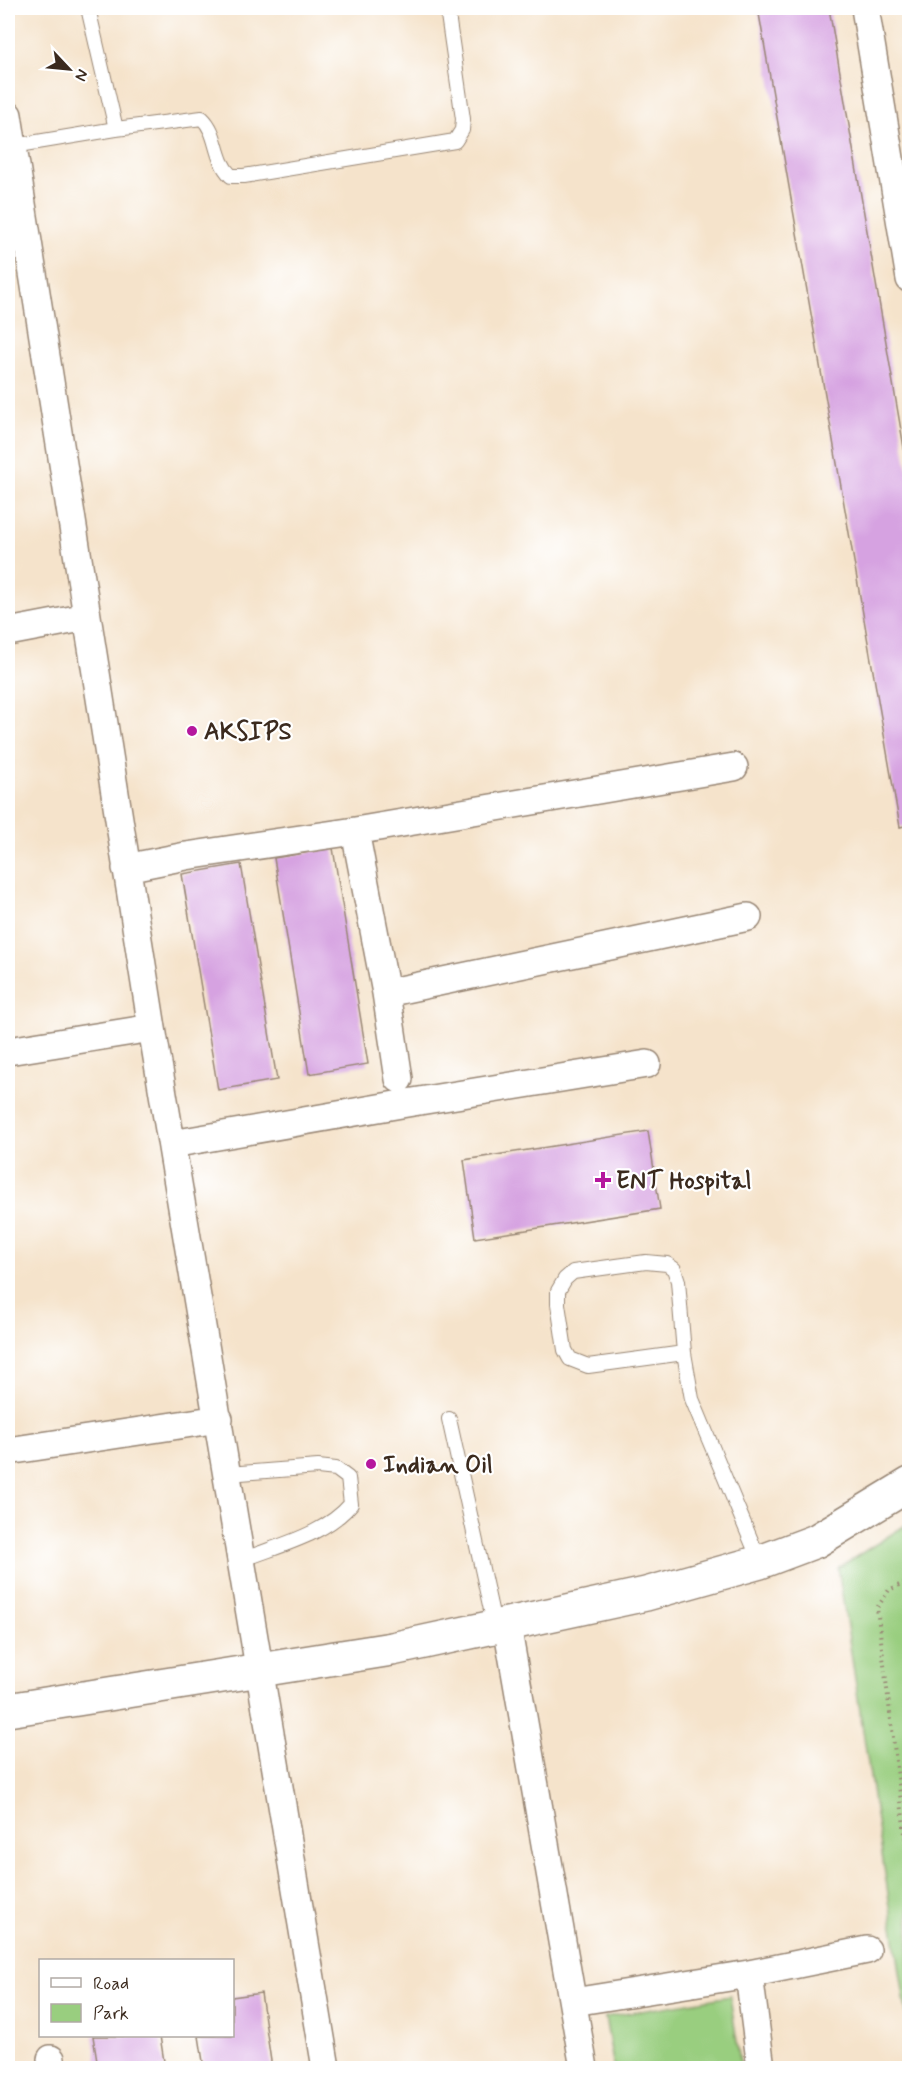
<svg xmlns="http://www.w3.org/2000/svg" width="917" height="2076" font-family="Mynerve,sans-serif">
  <rect width="100%" height="100%" fill="#fff"/>
  <filter id="ink" filterUnits="userSpaceOnUse"><feTurbulence type="fractalNoise" baseFrequency=".0167" numOctaves="2"/><feDisplacementMap in="SourceGraphic" scale="12" xChannelSelector="R" yChannelSelector="G"/><feConvolveMatrix kernelMatrix="1 2 1 2 8 2 1 2 1" color-interpolation-filters="sRGB"/></filter>
  <filter id="wash" filterUnits="userSpaceOnUse"><feTurbulence type="fractalNoise" baseFrequency=".008" numOctaves="4" result="noise"/><feDisplacementMap in="SourceGraphic" scale="24" xChannelSelector="R" yChannelSelector="G"/><feGaussianBlur stdDeviation="1.35" result="paint"/><feColorMatrix in="noise" values="0 0 0 0 0 0 0 0 0 0 0 0 0 0 0 0 0 1.4 0 .05"/><feComposite in="paint" operator="in"/></filter>
  <g filter="url(#wash)">
    <rect width="100%" height="100%" fill="#f5e3cb"/>
    <path fill="#99ce7f" stroke="#6a7c4e" stroke-width="1.5" d="M 909,1523 L 909,1522 L 909,2030 L 838,1568 Z
      M 730,1996 L 741,2068 L 614,2068 L 605,2017 Z"/>
    <g id="blocks">
      <path fill="#d6a2e1" d="M 758,8 L 829,8 L 909,477 L 909,825 L 900,827 Z
        M 333,848 L 368,1064 L 309,1074 L 274,858 Z
        M 241,864 L 277,1080 L 218,1090 L 182,874 Z
        M 648,1131 L 660,1209 L 475,1238 L 464,1160 Z
        M 261,1993 L 272,2068 L 204,2068 L 199,2036 L 232,2036 L 232,1997 Z
        M 93,2036 L 160,2036 L 165,2068 L 98,2068 Z"/>
    </g>
  </g>
  <g filter="url(#ink)">
    <use href="#blocks" fill-opacity="0" stroke="#988674" stroke-width="1.5"/>
    <g fill="none" stroke-linecap="round" stroke-linejoin="round">
      <defs>
        <path id="service" d="M 88,8 L 116,129
          M 13,146 L 116,129 L 202,118 C 219,134 213,158 231,176 L 244,176 L 455,141 L 462,130 L 463,119 L 447,8
          M 684,1353 L 588,1366 L 570,1359 L 565,1350 L 558,1304 L 558,1291 L 565,1279 L 573,1272 L 646,1262 L 667,1264 L 674,1269 L 678,1281 L 684,1353 L 692,1399 L 760,1562
          M 449,1419 L 495,1628
          M 228,1474 L 318,1467 L 336,1469 L 348,1478 L 351,1504 C 325,1535 279,1545 242,1560"/>
        <path id="minor" d="M 865,8 L 910,279
          M 8,115 L 152,1028 L 326,2068
          M 8,632 L 87,617
          M 355,831 L 386,993 L 399,1079
          M 126,868 L 186,856 L 355,831 L 734,767
          M 386,993 L 748,917
          M 8,1051 L 152,1028
          M 172,1144 L 407,1103 L 647,1064
          M 8,1451 L 219,1419
          M 507,1625 L 584,2068
          M 749,1974 L 761,2068
          M 573,2002 L 749,1974 L 867,1950
          M 51,2059 L 52,2068"/>
        <path id="tertiary" d="M 8,1710 L 392,1649 L 646,1594 L 760,1562 L 816,1541 L 910,1484"/>
      </defs>
      <use href="#service" stroke="#988674" stroke-width="16"/>
      <use href="#minor" stroke="#988674" stroke-width="30"/>
      <use href="#tertiary" stroke="#988674" stroke-width="36"/>
      <path stroke="#988674" stroke-width="4" stroke-dasharray="1.5 4.5" stroke-linecap="butt" d="M 910,1580 L 889,1590 L 877,1608 L 910,1874"/>
      <use href="#service" stroke="#fff" stroke-width="14"/>
      <use href="#minor" stroke="#fff" stroke-width="27"/>
      <use href="#tertiary" stroke="#fff" stroke-width="33"/>
    </g>
  </g>
  <g fill="#b5179e" stroke="#fff" stroke-width="2">
    <circle cx="192" cy="731" r="6"/>
    <path d="M600 1171h6v6h6v6h-6v6h-6v-6h-6v-6h6z"/>
    <circle cx="371" cy="1464" r="6"/>
  </g>
  <g text-anchor="middle" stroke-width="4.5" stroke-linejoin="round" paint-order="stroke">
    <g font-size="24" font-weight="bold" fill="#3b2a1e" stroke="#fff" text-anchor="start">
      <text x="204" y="739">AKSIPS</text>
      <text x="616" y="1188">ENT Hospital</text>
      <text x="383" y="1472">Indian Oil</text>
    </g>
  </g>
  <rect width="917" height="2076" fill="none" stroke="#fff" stroke-width="30"/>
  <rect x="39" y="1959" width="195" height="78" fill="#ffffff" stroke="#b1aaa5" stroke-width="1.5"/>
  <rect x="51" y="1978" width="30" height="9" fill="#ffffff" stroke="#b1aaa5" stroke-width="1.5"/>
  <text x="93" y="1989" font-size="18" fill="#3b2a1e">Road</text>
  <rect x="51" y="2004" width="30" height="18" fill="#99ce7f" stroke="#b1aaa5" stroke-width="1.5"/>
  <text x="93" y="2019" font-size="18" fill="#3b2a1e">Park</text>
  <g transform="translate(69 69) rotate(116)" stroke="#ffffff" stroke-width="4.5" paint-order="stroke">
  <path d="M0-4.5L10 22L0 15L-10 22Z" fill="#3b2a1e"/>
  <text y="-9" font-size="16" font-weight="bold" text-anchor="middle" fill="#3b2a1e">N</text>
  </g>
</svg>
